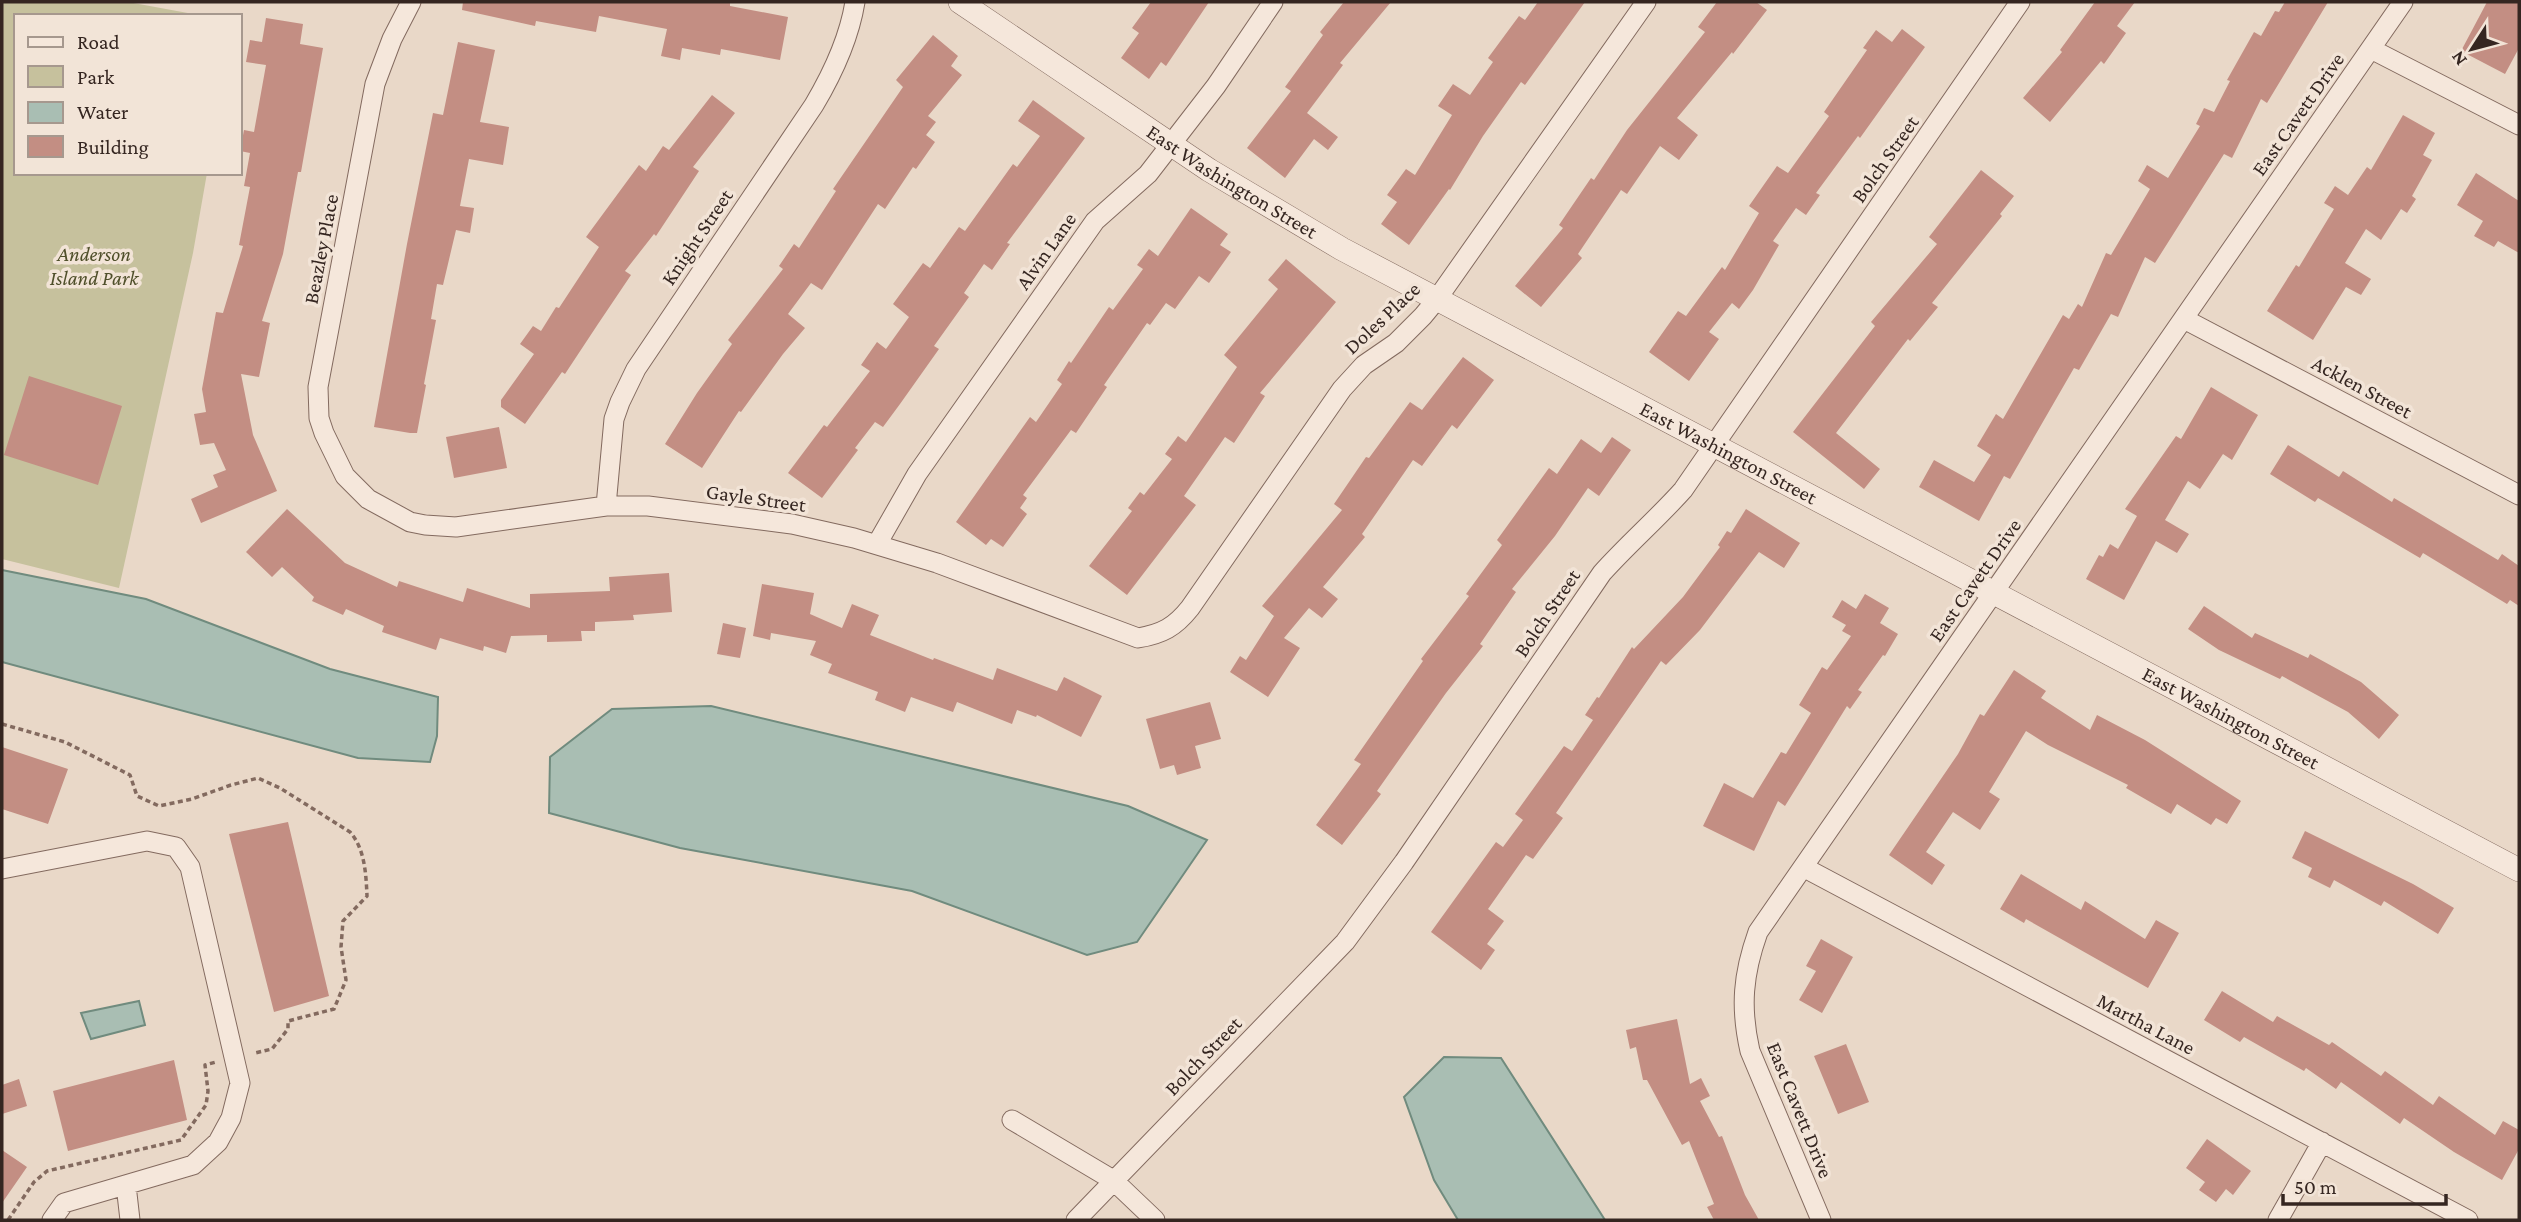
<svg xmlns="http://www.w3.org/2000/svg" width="2521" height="1222" font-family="'Crimson Pro',serif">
  <rect width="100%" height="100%" fill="#e9d8c8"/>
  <path fill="#c6c19d" d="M 2,2 L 128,2 L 204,16 L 16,16 L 16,173 L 207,173 L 193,253 L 119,588 L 2,559 Z"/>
  <path fill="#a9beb3" stroke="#708b7e" stroke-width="2" d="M 2,570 L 146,599 L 330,669 L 438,697 L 437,736 L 430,762 L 358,758 L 2,662 Z
    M 711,706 L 1128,806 L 1207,840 L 1137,942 L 1087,955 L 912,891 L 680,848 L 549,813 L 550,757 L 612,709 Z
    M 139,1001 L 145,1025 L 91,1039 L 81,1013 Z
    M 1444,1057 L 1501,1058 L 1605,1220 L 1458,1220 L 1434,1180 L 1404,1097 Z"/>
  <path fill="#c38e83" d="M 463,2 L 730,2 L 730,6 L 788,17 L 780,60 L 721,49 L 720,55 L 682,48 L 680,60 L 661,56 L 667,29 L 599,16 L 596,32 L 536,21 L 535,26 L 462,10 Z
    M 1151,2 L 1209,2 L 1166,66 L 1161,62 L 1149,79 L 1121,58 L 1139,33 L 1132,28 Z
    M 1344,2 L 1391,2 L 1340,63 L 1343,65 L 1307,113 L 1338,137 L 1328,150 L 1314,139 L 1285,178 L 1247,148 L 1291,91 L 1285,87 L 1323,35 L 1320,32 Z
    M 1538,2 L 1585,2 L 1525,85 L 1521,82 L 1483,136 L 1450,190 L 1449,189 L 1409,245 L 1381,224 L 1397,202 L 1387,195 L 1406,169 L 1415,175 L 1452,115 L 1438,106 L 1453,84 L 1470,95 L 1493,62 L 1488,58 L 1519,16 L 1525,20 Z
    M 1717,2 L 1756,2 L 1767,10 L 1733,54 L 1732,52 L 1677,118 L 1698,135 L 1679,160 L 1660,146 L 1627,194 L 1621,190 L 1578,254 L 1582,258 L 1541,307 L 1515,286 L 1563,228 L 1559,225 L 1591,178 L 1594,180 L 1627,130 L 1705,32 L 1698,27 Z
    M 2095,2 L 2135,2 L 2117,26 L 2126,33 L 2104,64 L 2101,61 L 2050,122 L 2023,98 L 2062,52 L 2060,50 Z
    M 2285,2 L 2328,2 L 2267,103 L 2261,99 L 2232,158 L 2224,154 L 2155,263 L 2145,257 L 2118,317 L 2111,314 L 2079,370 L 2074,368 L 2010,479 L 2004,476 L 1979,521 L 1919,487 L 1934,460 L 1974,482 L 1991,455 L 1977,446 L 1996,414 L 2003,419 L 2063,315 L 2069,319 L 2078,304 L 2082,307 L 2106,253 L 2111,255 L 2150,189 L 2138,181 L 2147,165 L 2168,178 L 2200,126 L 2196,124 L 2204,108 L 2214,112 L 2230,81 L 2227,80 L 2254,32 L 2261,36 L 2275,11 L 2279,12 Z
    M 2487,2 L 2519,2 L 2519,48 L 2505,74 L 2461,51 Z
    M 266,18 L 303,24 L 300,44 L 323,48 L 301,172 L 298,172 L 283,254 L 262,321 L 270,323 L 259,377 L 241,374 L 253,435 L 277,491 L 201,523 L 191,499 L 218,487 L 213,475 L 226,470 L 214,443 L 200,445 L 194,414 L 206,412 L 202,389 L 216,312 L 223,313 L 243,246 L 239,245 L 250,187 L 244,186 L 250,153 L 240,151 L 244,130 L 254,132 L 266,65 L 246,62 L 250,40 L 262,42 Z
    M 1902,29 L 1925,47 L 1860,138 L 1858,136 L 1816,193 L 1820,195 L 1806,215 L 1796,208 L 1773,241 L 1779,245 L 1753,290 L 1739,309 L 1732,303 L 1709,332 L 1719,339 L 1689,381 L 1649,352 L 1678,311 L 1686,316 L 1722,267 L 1725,270 L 1759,213 L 1749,206 L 1777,166 L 1788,173 L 1829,116 L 1824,112 L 1867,50 L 1863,48 L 1876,30 L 1892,42 Z
    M 933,35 L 958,56 L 951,66 L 962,75 L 928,116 L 936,122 L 926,135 L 935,142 L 916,169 L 913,167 L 885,209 L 878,204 L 822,290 L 811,283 L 788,314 L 805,328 L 783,354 L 741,412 L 739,411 L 702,468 L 665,444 L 697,393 L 732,344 L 728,340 L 783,269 L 779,266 L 794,244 L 799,248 L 836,191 L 833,189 L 903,87 L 896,80 Z
    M 458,42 L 495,50 L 480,122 L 509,127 L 503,165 L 469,159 L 460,206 L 474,208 L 470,233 L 456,230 L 443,285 L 437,284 L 431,319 L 436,320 L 424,384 L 426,385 L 417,433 L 410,433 L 374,427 L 407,244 L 433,113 L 443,115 Z
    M 712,95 L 735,113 L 693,167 L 699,171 L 656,236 L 654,234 L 625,271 L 631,275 L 598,324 L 565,374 L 562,372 L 525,424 L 501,407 L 501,400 L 534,354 L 520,344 L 533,326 L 541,331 L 556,307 L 559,308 L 599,247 L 586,237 L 639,165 L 646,171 L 663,146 L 669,150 Z
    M 1033,100 L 1085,138 L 1007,243 L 1010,244 L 992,270 L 984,264 L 964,293 L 969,297 L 934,346 L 939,349 L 900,404 L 883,427 L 875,422 L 855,448 L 858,450 L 822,498 L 788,473 L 824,425 L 827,427 L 870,371 L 861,365 L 877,342 L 886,349 L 909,317 L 893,304 L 923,263 L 930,268 L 959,227 L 965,231 L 1013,164 L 1017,167 L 1040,136 L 1018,121 Z
    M 2403,115 L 2435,133 L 2423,155 L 2432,160 L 2412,196 L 2416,199 L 2407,213 L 2401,209 L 2381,240 L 2366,229 L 2345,263 L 2371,279 L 2361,295 L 2346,287 L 2313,340 L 2267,311 L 2296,265 L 2299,267 L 2334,209 L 2324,203 L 2335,186 L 2348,195 L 2367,167 L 2371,170 Z
    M 1981,170 L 2014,196 L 2000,214 L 2002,216 L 1932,303 L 1938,307 L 1910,341 L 1908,339 L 1836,433 L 1880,469 L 1864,489 L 1793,432 L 1875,326 L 1871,322 L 1937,244 L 1929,237 Z
    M 2476,173 L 2519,201 L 2519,253 L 2498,241 L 2494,247 L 2474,236 L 2483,221 L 2457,205 Z
    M 1191,208 L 1228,234 L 1220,245 L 1231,252 L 1209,283 L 1199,276 L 1175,309 L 1166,303 L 1150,325 L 1147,323 L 1104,385 L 1107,387 L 1076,433 L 1071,430 L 1023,495 L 1027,498 L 1020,508 L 1027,514 L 1003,547 L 991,539 L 986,545 L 956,522 L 1030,417 L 1036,422 L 1062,384 L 1057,380 L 1069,361 L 1071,363 L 1109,307 L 1113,310 L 1143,269 L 1137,265 L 1149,249 L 1158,256 Z
    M 1286,259 L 1336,302 L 1260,393 L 1265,396 L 1234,443 L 1225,437 L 1184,496 L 1196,505 L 1127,595 L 1089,566 L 1132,511 L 1128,508 L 1140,492 L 1144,495 L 1172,459 L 1165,454 L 1178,436 L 1186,442 L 1237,367 L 1224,355 L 1278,289 L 1268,280 Z
    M 1463,357 L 1494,380 L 1457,429 L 1452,425 L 1422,466 L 1413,460 L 1362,534 L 1365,537 L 1323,587 L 1338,599 L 1322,618 L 1309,608 L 1284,638 L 1300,648 L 1268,697 L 1230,672 L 1240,656 L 1246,660 L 1274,616 L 1262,606 L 1342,510 L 1334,504 L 1366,457 L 1369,458 L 1410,402 L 1422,410 Z
    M 29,376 L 122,406 L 98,485 L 4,455 Z
    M 2211,387 L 2258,415 L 2232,460 L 2223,454 L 2200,489 L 2188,481 L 2165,520 L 2189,534 L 2177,553 L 2156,541 L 2124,600 L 2086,579 L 2099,555 L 2103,557 L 2110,544 L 2118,549 L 2137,516 L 2125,509 L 2176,436 L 2181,439 Z
    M 499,427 L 507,468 L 454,478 L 446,437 Z
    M 1612,437 L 1631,450 L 1599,496 L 1588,488 L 1555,536 L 1512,589 L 1516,592 L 1480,644 L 1483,646 L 1446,693 L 1377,791 L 1381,794 L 1342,845 L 1316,825 L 1361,764 L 1354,760 L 1423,661 L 1421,659 L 1469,596 L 1466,594 L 1502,545 L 1497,540 L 1549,468 L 1557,474 L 1581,439 L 1601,453 Z
    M 2288,445 L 2339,477 L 2343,471 L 2392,502 L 2394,498 L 2498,560 L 2502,554 L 2519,566 L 2519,606 L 2510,600 L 2507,604 L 2423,553 L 2420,558 L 2318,498 L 2315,502 L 2270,474 Z
    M 287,509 L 345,563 L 397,587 L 399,581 L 463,602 L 467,588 L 530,608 L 530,594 L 610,591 L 609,577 L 669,573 L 672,612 L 633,615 L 634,620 L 595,622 L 595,631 L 581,631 L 582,641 L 547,642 L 547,635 L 511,636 L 506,653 L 484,646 L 483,651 L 440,638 L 436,650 L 382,632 L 384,626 L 346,609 L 343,615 L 312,601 L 314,597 L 282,567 L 272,577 L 246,552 Z
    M 1746,509 L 1800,543 L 1784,568 L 1759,552 L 1700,630 L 1666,665 L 1661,661 L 1556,813 L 1563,818 L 1533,859 L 1526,855 L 1488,909 L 1504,921 L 1487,944 L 1495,950 L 1481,970 L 1431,932 L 1496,842 L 1503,847 L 1523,820 L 1515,814 L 1564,746 L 1572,751 L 1593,720 L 1585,715 L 1597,697 L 1599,698 L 1632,647 L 1634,649 L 1683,597 L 1720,547 L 1718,545 L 1727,531 L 1731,533 Z
    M 762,584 L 814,593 L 810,614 L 842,628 L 852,604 L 879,615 L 870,635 L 933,660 L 934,658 L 993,680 L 997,668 L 1057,691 L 1064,677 L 1102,696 L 1081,737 L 1037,715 L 1036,717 L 1017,710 L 1012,724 L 957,702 L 953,712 L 911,697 L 905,712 L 875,700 L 878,692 L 828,673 L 832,664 L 810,655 L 816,641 L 771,633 L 770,640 L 753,636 Z
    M 1865,594 L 1889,608 L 1880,623 L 1898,634 L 1885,656 L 1883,655 L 1858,690 L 1862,692 L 1850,709 L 1847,706 L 1785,806 L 1778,801 L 1754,851 L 1703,826 L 1724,783 L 1753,798 L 1781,752 L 1786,754 L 1811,713 L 1799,705 L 1822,667 L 1827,670 L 1851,636 L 1842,631 L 1846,625 L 1832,617 L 1842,600 L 1856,609 Z
    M 2204,606 L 2252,638 L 2255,633 L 2308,658 L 2310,654 L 2361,682 L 2399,715 L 2379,739 L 2348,712 L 2282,676 L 2280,679 L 2219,650 L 2188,629 Z
    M 723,623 L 746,628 L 740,658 L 717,654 Z
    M 2014,670 L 2046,691 L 2041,698 L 2090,730 L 2097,715 L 2145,740 L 2241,801 L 2227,824 L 2216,818 L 2211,825 L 2177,804 L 2171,814 L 2126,788 L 2128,785 L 2048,745 L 2026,731 L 1989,792 L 2000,799 L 1980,830 L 1953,812 L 1926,852 L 1945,865 L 1932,885 L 1889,855 L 1958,754 L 1980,714 L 1984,716 Z
    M 1210,702 L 1221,739 L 1195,746 L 1201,768 L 1177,775 L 1174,765 L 1160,769 L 1146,719 Z
    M 2,747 L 68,769 L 48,824 L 2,809 Z
    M 288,822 L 329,996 L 274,1012 L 229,834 Z
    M 2305,831 L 2413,884 L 2454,908 L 2438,934 L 2384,901 L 2381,906 L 2334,880 L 2330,888 L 2308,877 L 2312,868 L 2292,858 Z
    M 2021,874 L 2081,910 L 2085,901 L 2145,939 L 2156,920 L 2179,933 L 2148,988 L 2026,919 L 2024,923 L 2000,909 Z
    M 1821,939 L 1853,957 L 1822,1013 L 1799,1000 L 1816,971 L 1806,966 Z
    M 2222,991 L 2273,1022 L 2277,1016 L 2329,1045 L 2332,1042 L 2381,1076 L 2385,1071 L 2433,1105 L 2439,1096 L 2495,1135 L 2503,1121 L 2519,1130 L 2519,1149 L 2502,1180 L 2454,1152 L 2404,1118 L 2400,1124 L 2341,1082 L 2336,1089 L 2306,1068 L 2304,1071 L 2244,1037 L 2240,1042 L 2204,1020 Z
    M 1677,1019 L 1690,1084 L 1701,1078 L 1710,1096 L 1700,1101 L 1719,1137 L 1722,1136 L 1745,1195 L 1759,1220 L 1714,1220 L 1707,1207 L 1714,1204 L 1689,1141 L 1682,1145 L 1647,1080 L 1643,1080 L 1636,1047 L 1630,1049 L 1626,1030 Z
    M 1846,1044 L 1869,1102 L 1838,1114 L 1814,1056 Z
    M 174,1060 L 187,1120 L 68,1151 L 53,1091 Z
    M 19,1079 L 27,1106 L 2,1114 L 2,1085 Z
    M 2207,1139 L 2251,1171 L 2233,1195 L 2226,1189 L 2216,1202 L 2199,1190 L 2205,1182 L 2186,1168 Z
    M 2,1150 L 27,1167 L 2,1203 Z"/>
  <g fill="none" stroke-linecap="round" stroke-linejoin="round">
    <defs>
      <path id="minor" d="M 411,2 L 392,39 L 375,84 L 318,387 L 319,418 L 324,433 L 345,476 L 368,499 L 410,522 L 425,525 L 456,527 L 606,506 L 648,506 L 792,524 L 854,538 L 937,563 L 1138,638 C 1162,634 1175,627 1190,608 L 1342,389 L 1364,365 L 1396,343 L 1423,316 L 1437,299 L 1646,2
        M 2371,49 L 2519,125
        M 2184,319 L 2519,495
        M 606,506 L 614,419 L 620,402 L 636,369 L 814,105 C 833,73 849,39 855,2
        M 877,544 L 917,474 L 1095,221 L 1148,174 L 1216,86 L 1273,2
        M 1803,867 L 2468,1220
        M 2,869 L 147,841 L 176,847 L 190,867 L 240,1083 L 231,1118 L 218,1142 L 193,1165 L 64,1203 L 52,1220
        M 1012,1120 L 1113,1180 L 1155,1220
        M 126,1185 L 130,1220
        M 1076,1220 L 1345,942 L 1404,862 L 1602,573 C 1628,544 1657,519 1683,490 L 2020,2
        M 1821,1220 L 1750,1051 C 1740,1007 1743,974 1758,932 L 2403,2
        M 2278,1220 L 2322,1142"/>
      <g id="tertiary">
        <path id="s1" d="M 960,2 L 1209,170 L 1342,249 L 2519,870"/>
      </g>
    </defs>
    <use href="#minor" stroke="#836a5f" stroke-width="21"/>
    <use href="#tertiary" stroke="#836a5f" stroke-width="24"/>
    <path stroke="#836a5f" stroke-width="3.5" stroke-dasharray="5 3.5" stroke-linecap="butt" d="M 2,724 L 65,742 L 130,775 L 137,796 L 159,806 L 192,799 L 231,785 L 258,778 L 280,788 L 350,832 C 365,849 366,874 367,896 L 343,921 L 341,947 L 346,980 L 334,1009 L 288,1021 L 288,1029 L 272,1049 L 255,1053
      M 8,1220 L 34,1182 L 47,1171 L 181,1140 L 206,1105 L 208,1091 L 205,1065 L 216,1062"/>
    <use href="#minor" stroke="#f5e7db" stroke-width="19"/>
    <use href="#tertiary" stroke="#f5e7db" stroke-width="23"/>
  </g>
  <g text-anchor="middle" stroke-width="7" stroke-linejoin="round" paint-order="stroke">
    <g font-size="21" fill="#352621" stroke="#f2e4d7">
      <text transform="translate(2298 114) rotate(-55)" y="7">East Cavett Drive</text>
      <text transform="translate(1885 159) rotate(-55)" y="7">Bolch Street</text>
      <text dy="7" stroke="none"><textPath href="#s1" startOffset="326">East Washington Street</textPath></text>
      <text transform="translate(697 237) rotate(-56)" y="7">Knight Street</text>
      <text transform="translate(321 249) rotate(-79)" y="7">Beazley Place</text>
      <text transform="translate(1046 251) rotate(-55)" y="7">Alvin Lane</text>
      <text transform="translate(1382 318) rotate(-43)" y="7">Doles Place</text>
      <text transform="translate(2362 387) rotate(28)" y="7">Acklen Street</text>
      <text dy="7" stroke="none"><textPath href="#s1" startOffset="892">East Washington Street</textPath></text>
      <text transform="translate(756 498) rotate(8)" y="7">Gayle Street</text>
      <text transform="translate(1975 580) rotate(-55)" y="7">East Cavett Drive</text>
      <text transform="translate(1547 613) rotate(-56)" y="7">Bolch Street</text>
      <text dy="7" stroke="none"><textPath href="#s1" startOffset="1460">East Washington Street</textPath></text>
      <text transform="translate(2146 1024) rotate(28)" y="7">Martha Lane</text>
      <text transform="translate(1203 1056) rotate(-46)" y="7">Bolch Street</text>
      <text transform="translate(1800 1110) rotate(68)" y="7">East Cavett Drive</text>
    </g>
    <g font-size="21" font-style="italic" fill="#4f4f2a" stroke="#f2e4d7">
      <text x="94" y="261">Anderson<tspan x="94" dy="24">Island Park</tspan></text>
    </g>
  </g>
  <rect width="2521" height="1222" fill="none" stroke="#352621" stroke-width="7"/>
  <rect x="14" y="14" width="228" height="161" fill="#f2e4d7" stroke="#a6988e" stroke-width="2"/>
  <rect x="28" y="37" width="35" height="10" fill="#f5e7db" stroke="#a6988e" stroke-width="2"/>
  <text x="77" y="49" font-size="21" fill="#352621">Road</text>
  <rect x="28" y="66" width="35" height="21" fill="#c6c19d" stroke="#a6988e" stroke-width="2"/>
  <text x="77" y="84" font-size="21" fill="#352621">Park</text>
  <rect x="28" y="102" width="35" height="21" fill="#a9beb3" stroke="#a6988e" stroke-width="2"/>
  <text x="77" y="119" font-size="21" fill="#352621">Water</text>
  <rect x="28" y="136" width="35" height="21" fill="#c38e83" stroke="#a6988e" stroke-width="2"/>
  <text x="77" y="154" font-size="21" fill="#352621">Building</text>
  <g transform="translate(2472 49) rotate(234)" stroke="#f2e4d7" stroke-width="5" paint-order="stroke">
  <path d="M0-5L12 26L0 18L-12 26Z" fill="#352621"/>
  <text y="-10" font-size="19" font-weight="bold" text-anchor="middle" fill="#352621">N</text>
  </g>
  <path d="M2283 1194v10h163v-10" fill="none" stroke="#352621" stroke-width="3.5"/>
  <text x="2294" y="1194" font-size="21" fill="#352621" stroke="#f2e4d7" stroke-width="5" paint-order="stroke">50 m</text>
</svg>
